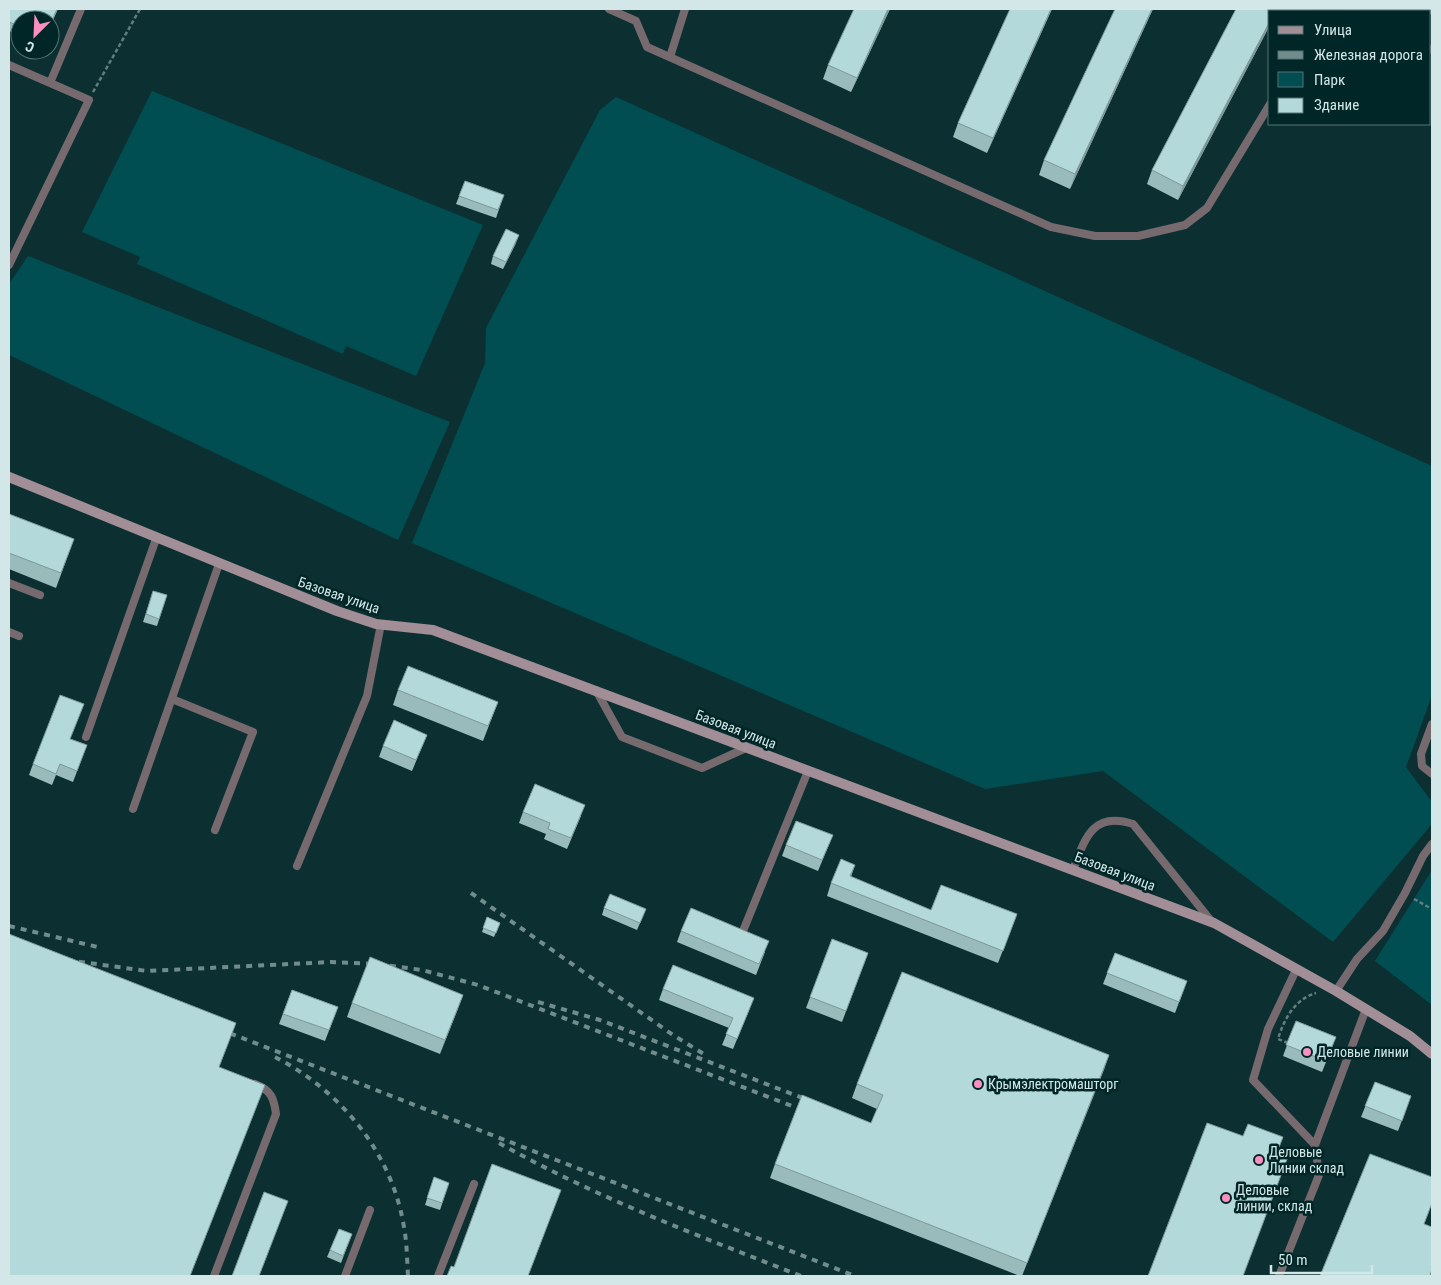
<svg xmlns="http://www.w3.org/2000/svg" width="1441" height="1285" font-family="'Roboto Condensed',sans-serif">
  <rect width="100%" height="100%" fill="#0c3031"/>
  <path fill="#004e51" d="M 152,91 L 483,225 L 416,376 L 346,346 L 343,354 L 137,264 L 140,257 L 82,232 Z
    M 616,97 L 1432,466 L 1432,695 L 1406,767 L 1432,802 L 1432,824 L 1333,942 L 1103,771 L 985,789 L 412,543 L 485,363 L 486,328 L 600,110 Z
    M 28,256 L 450,422 L 398,540 L 9,355 L 9,284 Z
    M 1432,870 L 1432,1005 L 1375,961 Z"/>
  <g fill="none" stroke-linecap="round" stroke-linejoin="round">
    <path stroke="#617e7f" stroke-width="2.5" stroke-dasharray="4 2.5" stroke-linecap="butt" d="M 93,92 L 140,9
      M 1414,899 L 1432,909
      M 1288,1043 L 1278,1039 C 1284,1019 1295,999 1316,993"/>
    <path stroke="#776a6f" stroke-width="8" d="M 609,9 L 636,21 L 647,47 L 1051,227 L 1095,236 L 1138,236 L 1185,225 L 1207,208 L 1270,104
      M 1343,9 L 1349,11
      M 1320,11 L 1321,9
      M 1430,49 L 1432,50
      M 670,57 L 685,9
      M 9,65 L 89,100 L 9,265
      M 50,83 L 81,9
      M 9,583 L 40,595
      M 9,632 L 19,636
      M 597,692 L 622,737 L 702,768 L 746,748
      M 172,699 L 253,732 L 215,830
      M 1432,724 L 1421,754 L 1422,766 L 1432,774
      M 86,737 L 156,539
      M 133,809 L 219,564
      M 297,866 L 367,696 L 381,624
      M 1073,870 C 1085,838 1093,811 1133,824 L 1212,922
      M 743,931 L 808,771
      M 1336,991 L 1357,959 L 1383,931 L 1405,893 L 1423,856 L 1432,844
      M 1315,1145 L 1366,1009
      M 214,1276 L 276,1114 C 274,1098 271,1090 255,1084
      M 345,1276 L 370,1210
      M 438,1276 L 474,1184
      M 1279,1276 L 1319,1175 L 1315,1145 L 1253,1080 L 1268,1029 L 1296,970"/>
    <path stroke="#a28e96" stroke-width="10" d="M 9,477 L 337,611 L 376,624 L 433,630 L 1214,923 L 1336,991 L 1410,1036 L 1432,1054"/>
    <path stroke="#708c8d" stroke-width="4" stroke-dasharray="6 6" stroke-linecap="butt" d="M 471,893 L 673,1035 L 707,1056
      M 9,926 L 102,948
      M 67,960 L 147,971 L 331,962 L 378,964 L 422,970 L 478,985 L 810,1113
      M 538,1002 L 600,1020 L 813,1102
      M 219,1029 L 855,1276
      M 275,1057 C 341,1091 392,1153 404,1227 C 407,1243 407,1260 408,1276
      M 499,1143 C 595,1197 699,1236 801,1276"/>
  </g>
  <path fill="#9abbbb" d="M 9,9 L 58,9 L 50,27 L 20,20 L 20,35 L 9,31 Z
    M 890,9 L 851,92 L 823,79 L 828,65 Z
    M 1010,9 L 1052,9 L 987,153 L 953,137 L 958,123 Z
    M 1153,9 L 1070,189 L 1039,175 L 1044,160 Z
    M 1236,9 L 1277,9 L 1276,11 L 1270,11 L 1270,25 L 1178,200 L 1147,184 L 1152,170 Z
    M 1394,9 L 1432,9 L 1432,10 L 1430,15 L 1430,11 L 1399,11 Z
    M 465,181 L 504,195 L 496,218 L 456,204 Z
    M 516,243 L 503,269 L 491,264 L 493,256 Z
    M 9,514 L 74,539 L 56,588 L 9,569 Z
    M 153,591 L 167,595 L 157,626 L 143,622 Z
    M 398,690 L 498,702 L 483,741 L 393,705 Z
    M 427,735 L 412,771 L 379,757 L 383,746 Z
    M 71,739 L 87,745 L 73,782 L 56,775 L 52,785 L 29,775 L 33,764 Z
    M 523,812 L 581,816 L 567,849 L 544,839 L 546,834 L 519,823 Z
    M 833,835 L 818,871 L 782,856 L 786,845 Z
    M 855,865 L 851,877 L 931,910 L 1017,914 L 998,963 L 827,896 L 831,883 Z
    M 604,908 L 643,916 L 637,930 L 602,915 Z
    M 487,917 L 500,923 L 494,937 L 482,932 Z
    M 681,931 L 765,952 L 756,975 L 677,942 Z
    M 832,939 L 868,953 L 842,1022 L 806,1008 Z
    M 1115,953 L 1187,981 L 1175,1013 L 1103,984 Z
    M 663,989 L 750,1008 L 733,1049 L 722,1045 L 729,1028 L 659,1000 Z
    M 292,990 L 338,1007 L 325,1041 L 279,1024 Z
    M 463,995 L 440,1054 L 347,1017 L 352,1003 Z
    M 1296,1021 L 1336,1037 L 1322,1072 L 1283,1056 Z
    M 1109,1055 L 1022,1276 L 1020,1276 L 770,1178 L 775,1164 L 871,1123 L 877,1109 L 852,1098 L 857,1084 Z
    M 1375,1082 L 1411,1096 L 1398,1131 L 1361,1117 Z
    M 434,1177 L 449,1183 L 440,1210 L 425,1205 Z
    M 339,1229 L 352,1234 L 341,1263 L 327,1257 Z"/>
  <path fill="#7d9899" d="M 888,9 L 890,9 L 851,92 L 857,78 Z
    M 1051,9 L 1052,9 L 987,153 L 993,138 Z
    M 1152,9 L 1153,9 L 1070,189 L 1075,174 Z
    M 1430,9 L 1432,9 L 1432,10 L 1430,15 L 1430,11 L 1429,11 Z
    M 1270,21 L 1270,25 L 1178,200 L 1183,186 Z
    M 519,235 L 516,243 L 503,269 L 506,262 Z
    M 463,995 L 458,1009 L 440,1054 L 445,1040 Z
    M 1109,1055 L 1104,1070 L 1022,1276 L 1027,1263 Z"/>
  <path fill="#b3d9da" stroke="#7d9899" d="M 9,9 L 57,9 L 50,25 L 50,20 L 20,20 L 20,27 L 9,22 Z
    M 854,9 L 888,9 L 857,78 L 828,65 Z
    M 1010,9 L 1051,9 L 993,138 L 958,123 Z
    M 1115,9 L 1152,9 L 1075,174 L 1044,160 Z
    M 1236,9 L 1276,9 L 1275,11 L 1270,11 L 1270,21 L 1183,186 L 1152,170 Z
    M 1412,9 L 1430,9 L 1429,11 L 1411,11 Z
    M 465,181 L 504,195 L 498,210 L 459,196 Z
    M 506,229 L 519,235 L 506,262 L 493,256 Z
    M 9,514 L 74,539 L 61,573 L 9,553 Z
    M 153,591 L 167,595 L 159,619 L 146,614 Z
    M 408,666 L 498,702 L 488,726 L 398,690 Z
    M 60,695 L 84,704 L 70,739 L 87,745 L 77,771 L 60,764 L 56,774 L 33,764 Z
    M 394,720 L 427,735 L 416,760 L 383,746 Z
    M 535,784 L 585,805 L 571,838 L 548,829 L 550,823 L 523,812 Z
    M 796,821 L 833,835 L 822,860 L 786,845 Z
    M 841,859 L 855,865 L 850,876 L 931,910 L 941,885 L 1017,914 L 1003,951 L 831,883 Z
    M 610,894 L 646,909 L 640,923 L 604,908 Z
    M 691,908 L 769,941 L 759,964 L 681,931 Z
    M 487,917 L 500,923 L 496,933 L 483,928 Z
    M 9,934 L 236,1023 L 219,1067 L 265,1085 L 190,1276 L 9,1276 Z
    M 832,939 L 868,953 L 846,1011 L 810,997 Z
    M 1115,953 L 1187,981 L 1179,1002 L 1107,973 Z
    M 370,957 L 463,995 L 445,1040 L 352,1003 Z
    M 673,965 L 754,998 L 737,1039 L 726,1034 L 733,1018 L 663,989 Z
    M 902,972 L 1109,1055 L 1027,1263 L 775,1164 L 802,1095 L 871,1123 L 883,1095 L 857,1084 Z
    M 292,990 L 338,1007 L 329,1030 L 283,1014 Z
    M 1296,1021 L 1336,1037 L 1326,1061 L 1286,1045 Z
    M 1375,1082 L 1411,1096 L 1402,1121 L 1365,1106 Z
    M 1207,1123 L 1243,1136 L 1248,1124 L 1283,1137 L 1278,1150 L 1289,1154 L 1243,1276 L 1148,1276 Z
    M 1370,1154 L 1432,1177 L 1432,1203 L 1424,1224 L 1432,1227 L 1432,1269 L 1430,1276 L 1320,1276 Z
    M 492,1164 L 561,1190 L 528,1276 L 447,1276 L 451,1266 L 454,1267 Z
    M 434,1177 L 449,1183 L 442,1203 L 427,1198 Z
    M 264,1192 L 288,1201 L 259,1276 L 232,1276 Z
    M 339,1229 L 352,1234 L 343,1256 L 330,1250 Z"/>
  <g fill="#fc8fc1" stroke="#012627" stroke-width="2">
    <circle cx="1307" cy="1052" r="5"/>
    <circle cx="978" cy="1084" r="5"/>
    <circle cx="1259" cy="1160" r="5"/>
    <circle cx="1226" cy="1198" r="5"/>
  </g>
  <g text-anchor="middle" stroke-width="5" stroke-linejoin="round" paint-order="stroke">
    <g font-size="14" fill="#d4e7e8" stroke="#012627">
      <text transform="translate(339 595) rotate(19)" y="5">Базовая улица</text>
      <text transform="translate(736 729) rotate(21)" y="5">Базовая улица</text>
      <text transform="translate(1115 871) rotate(21)" y="5">Базовая улица</text>
    </g>
    <g font-size="14" fill="#d4e7e8" stroke="#012627" text-anchor="start">
      <text x="1317" y="1057">Деловые линии</text>
      <text x="988" y="1089">Крымэлектромашторг</text>
      <text x="1269" y="1157">Деловые<tspan x="1269" dy="16">Линии склад</tspan></text>
      <text x="1236" y="1195">Деловые<tspan x="1236" dy="16">линии, склад</tspan></text>
    </g>
  </g>
  <rect width="1441" height="1285" fill="none" stroke="#d4e7e8" stroke-width="20"/>
  <rect x="1268" y="10" width="162" height="115" fill="#012627" stroke="#557374"/>
  <rect x="1278" y="26" width="25" height="8" fill="#a28e96" stroke="#557374"/>
  <text x="1314" y="35" font-size="15" fill="#d4e7e8">Улица</text>
  <rect x="1278" y="51" width="25" height="8" fill="#708c8d" stroke="#557374"/>
  <text x="1314" y="60" font-size="15" fill="#d4e7e8">Железная дорога</text>
  <rect x="1278" y="72" width="25" height="15" fill="#004e51" stroke="#557374"/>
  <text x="1314" y="85" font-size="15" fill="#d4e7e8">Парк</text>
  <rect x="1278" y="98" width="25" height="15" fill="#b3d9da" stroke="#557374"/>
  <text x="1314" y="110" font-size="15" fill="#d4e7e8">Здание</text>
  <g transform="translate(35 35) rotate(204)"><circle r="24" fill="#012627" stroke="#557374"/>
  <path d="M0-4L9 19L0 12L-9 19Z" fill="#fc8fc1"/>
  <text y="-8" font-size="14" font-weight="bold" text-anchor="middle" fill="#d4e7e8">С</text>
  </g>
  <path d="M1271 1265v8h101v-8" fill="none" stroke="#d4e7e8" stroke-width="2.5"/>
  <text x="1278" y="1265" font-size="15" fill="#d4e7e8" stroke="#012627" stroke-width="4" paint-order="stroke">50 m</text>
</svg>
